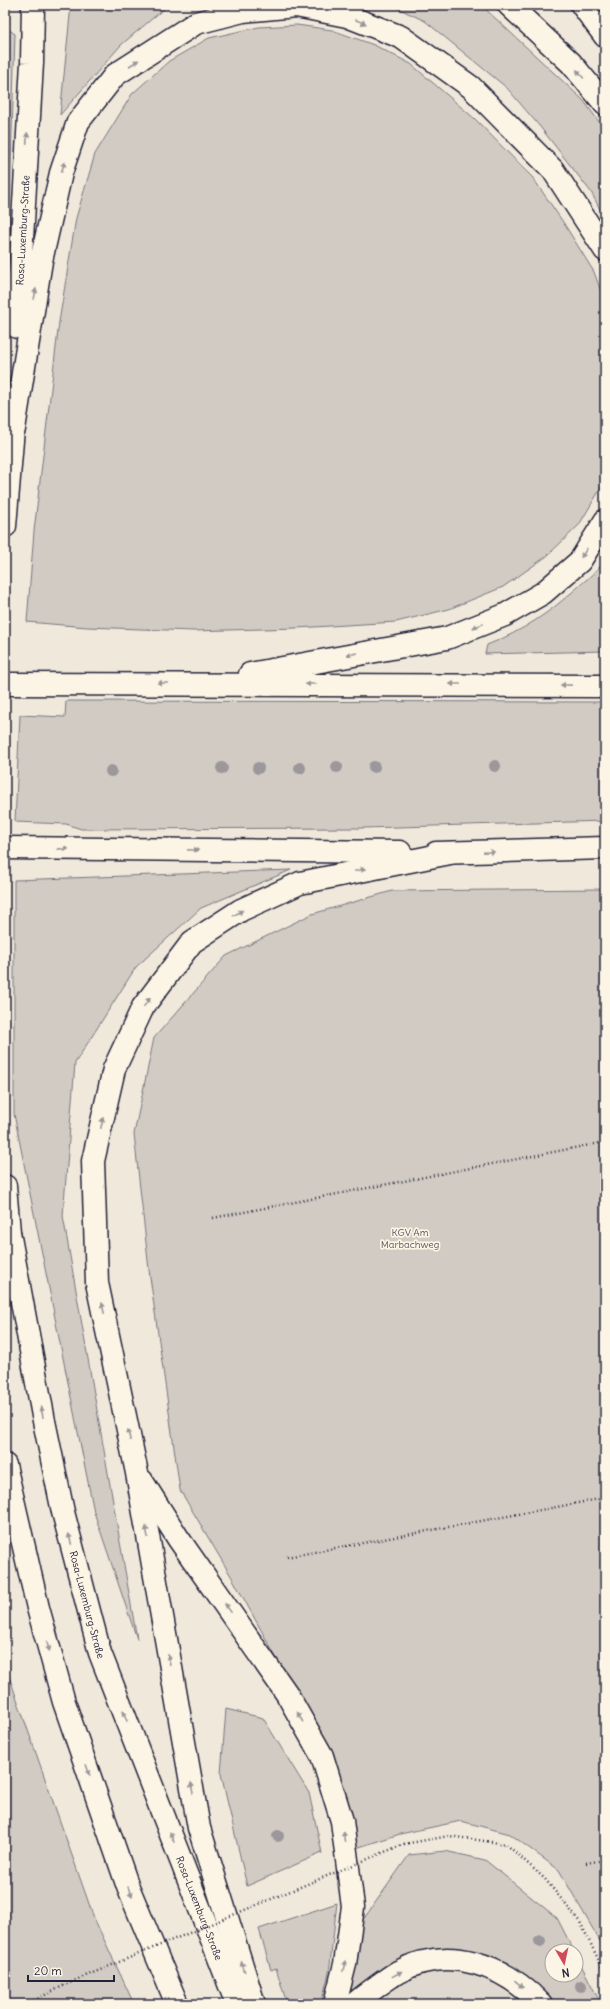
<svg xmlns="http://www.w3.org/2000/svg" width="610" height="2009" font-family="Delius,sans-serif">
  <rect width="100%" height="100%" fill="#efe8db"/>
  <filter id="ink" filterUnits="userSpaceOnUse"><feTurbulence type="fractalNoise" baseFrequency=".025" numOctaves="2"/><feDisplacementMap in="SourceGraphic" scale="8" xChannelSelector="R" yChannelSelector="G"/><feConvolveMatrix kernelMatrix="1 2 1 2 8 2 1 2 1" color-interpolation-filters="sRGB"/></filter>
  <g filter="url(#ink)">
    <path fill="#e0d9cf" d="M 442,1971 L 467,1971 L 496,1981 L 525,2004 L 367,2004 L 414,1975 Z"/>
    <path fill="#d1cbc3" stroke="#7a767f" d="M 5,5 L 8,5 L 8,29 L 15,34 L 9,232 L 5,291 Z
      M 71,5 L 171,5 L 166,7 L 121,45 L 60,115 Z
      M 391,5 L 481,5 L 583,100 L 605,130 L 605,219 L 591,192 L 541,128 L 507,88 L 425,21 Z
      M 297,25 L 332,30 L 374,45 L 411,64 L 475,119 L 533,178 L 563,222 L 594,272 L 605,302 L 605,481 L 579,525 L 547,556 L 503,587 L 449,609 L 396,622 L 297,628 L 193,631 L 87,627 L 27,622 L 34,531 L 59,322 L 76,218 L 95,154 L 132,94 L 169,61 L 209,38 L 259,27 Z
      M 605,561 L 605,651 L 485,654 L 487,645 C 523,631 549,613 578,587 C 587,579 597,571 605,561 Z
      M 66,701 L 605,702 L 605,821 L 364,828 L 81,829 L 66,824 L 15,822 L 20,715 L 65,717 Z
      M 291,870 L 201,908 L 136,967 L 75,1063 L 63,1216 L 137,1639 L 94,1512 L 14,1114 L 14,880 Z
      M 605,889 L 605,1950 L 559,1870 L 510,1834 L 461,1821 L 400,1834 L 356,1848 L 326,1748 L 234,1581 L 180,1490 L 149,1270 L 134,1134 L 154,1038 L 226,956 L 312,914 L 392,891 Z
      M 5,1665 L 94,1918 L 134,2004 L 5,2004 Z
      M 226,1709 L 263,1718 L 309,1793 L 322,1853 L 247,1886 L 221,1774 Z
      M 445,1851 L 485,1860 L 557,1918 L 574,1951 L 552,1951 L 552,1975 L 576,1975 L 576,1955 L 601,2004 L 555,2004 L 534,1983 L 419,1954 L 383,1967 L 351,1993 L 358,1927 L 409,1855 Z
      M 337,1903 L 329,1973 L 321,2004 L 287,2004 L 276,1968 L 271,1970 L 259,1929 Z"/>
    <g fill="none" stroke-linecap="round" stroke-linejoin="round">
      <defs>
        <g id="highway">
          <path d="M 509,5 L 571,63 L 605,104"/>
          <path d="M 582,5 L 605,36"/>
          <path id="s1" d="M 17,327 L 32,63 L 33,5"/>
          <path d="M 14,429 L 41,261 L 61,173 L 78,122 L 115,75 L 196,23 L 243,11 L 296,6 L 347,16 L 401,37 L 471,87 L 553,170 L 605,250"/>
          <path d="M 5,526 L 14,416"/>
          <path d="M 250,674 L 447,638 L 505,615 L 543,593 L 580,561 L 605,521"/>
          <path d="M 5,684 L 605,686"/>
          <path d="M 5,848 L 400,852"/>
          <path d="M 436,853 L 605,848"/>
          <path id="s2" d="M 5,1186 L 9,1232 L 44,1421 L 63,1512 L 100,1653 L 237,2004"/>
          <path d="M 5,1465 L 38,1608 L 64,1702 L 128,1887 L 177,2004"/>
          <path d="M 142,1481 L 178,1538 L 287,1694 L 322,1756 L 342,1821 L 353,1907 L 345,1964 L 335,2004"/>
          <path d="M 254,2004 L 199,1828 L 137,1473 L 97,1283 L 93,1161 L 114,1069 L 143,1007 L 192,942 L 241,910 L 300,883 L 450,853"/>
          <path d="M 354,2004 C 368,1993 383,1981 398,1972 C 449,1944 504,1965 541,2004"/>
        </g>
      </defs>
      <use href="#highway" stroke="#22223b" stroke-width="25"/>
      <path stroke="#22223b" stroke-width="2.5" stroke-dasharray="1 3" stroke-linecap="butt" d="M 213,1218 L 605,1142
        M 287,1557 L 605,1498
        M 404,1844 L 449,1836 L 506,1844 L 545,1879 L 580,1922 L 605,1973
        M 586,1863 L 605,1860
        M 27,2004 L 71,1982"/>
      <use href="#highway" stroke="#fcf5e5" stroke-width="22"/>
      <path stroke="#22223b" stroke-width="2.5" stroke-dasharray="1 3" stroke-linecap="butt" d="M 71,1982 L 404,1844"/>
    </g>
    <g fill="#9b979a">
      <circle cx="495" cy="766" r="6"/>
      <circle cx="337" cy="767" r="6"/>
      <circle cx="374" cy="767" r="6"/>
      <circle cx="222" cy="768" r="6"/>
      <circle cx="258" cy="768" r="6"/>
      <circle cx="300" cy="768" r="6"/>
      <circle cx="111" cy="771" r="6"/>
      <circle cx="278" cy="1836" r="6"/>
      <circle cx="540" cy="1941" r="6"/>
      <circle cx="581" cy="1986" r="6"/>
    </g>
    <defs><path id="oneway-solid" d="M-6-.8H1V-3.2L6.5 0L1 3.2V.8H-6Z"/></defs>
    <g fill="#9a9698">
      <use href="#oneway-solid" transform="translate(361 22) rotate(21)"/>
      <use href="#oneway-solid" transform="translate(134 63) rotate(-33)"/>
      <use href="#oneway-solid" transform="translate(580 74) rotate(-130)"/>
      <use href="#oneway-solid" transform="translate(27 138) rotate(-87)"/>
      <use href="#oneway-solid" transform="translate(63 167) rotate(-72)"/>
      <use href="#oneway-solid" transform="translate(35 294) rotate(-81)"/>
      <use href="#oneway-solid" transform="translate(584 553) rotate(123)"/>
      <use href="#oneway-solid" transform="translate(478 626) rotate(159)"/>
      <use href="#oneway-solid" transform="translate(352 654) rotate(169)"/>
      <use href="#oneway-solid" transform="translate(163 683) rotate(180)"/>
      <use href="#oneway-solid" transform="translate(311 684) rotate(-180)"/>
      <use href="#oneway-solid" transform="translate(455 684) rotate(-180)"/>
      <use href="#oneway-solid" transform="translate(566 685) rotate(-179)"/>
      <use href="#oneway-solid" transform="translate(63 849) rotate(1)"/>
      <use href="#oneway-solid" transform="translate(193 850) rotate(1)"/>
      <use href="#oneway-solid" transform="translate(489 852) rotate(-2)"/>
      <use href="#oneway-solid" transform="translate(360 870) rotate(-12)"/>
      <use href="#oneway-solid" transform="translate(238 913) rotate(-31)"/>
      <use href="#oneway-solid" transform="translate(147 1002) rotate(-54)"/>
      <use href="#oneway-solid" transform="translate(102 1123) rotate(-77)"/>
      <use href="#oneway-solid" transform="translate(103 1308) rotate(-102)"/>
      <use href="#oneway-solid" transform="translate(42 1412) rotate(-100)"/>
      <use href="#oneway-solid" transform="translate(129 1435) rotate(-102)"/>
      <use href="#oneway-solid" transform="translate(147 1532) rotate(-100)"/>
      <use href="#oneway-solid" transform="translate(70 1539) rotate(-105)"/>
      <use href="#oneway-solid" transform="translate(228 1608) rotate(-125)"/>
      <use href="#oneway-solid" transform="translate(48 1646) rotate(74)"/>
      <use href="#oneway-solid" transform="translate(169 1660) rotate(-100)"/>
      <use href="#oneway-solid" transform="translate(125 1716) rotate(-111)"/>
      <use href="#oneway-solid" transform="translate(300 1717) rotate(-119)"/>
      <use href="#oneway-solid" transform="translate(88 1770) rotate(71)"/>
      <use href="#oneway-solid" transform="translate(192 1788) rotate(-100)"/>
      <use href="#oneway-solid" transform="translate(172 1837) rotate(-111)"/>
      <use href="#oneway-solid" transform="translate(344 1837) rotate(-97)"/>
      <use href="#oneway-solid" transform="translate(130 1892) rotate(68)"/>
      <use href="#oneway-solid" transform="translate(344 1966) rotate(-78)"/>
      <use href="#oneway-solid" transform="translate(243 1967) rotate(-108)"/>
      <use href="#oneway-solid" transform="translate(397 1974) rotate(-29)"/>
      <use href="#oneway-solid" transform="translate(519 1984) rotate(40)"/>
    </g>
  </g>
  <g text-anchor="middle" stroke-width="3.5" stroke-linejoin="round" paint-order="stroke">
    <g font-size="10" fill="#22223b" stroke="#fcf5e5">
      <text dy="4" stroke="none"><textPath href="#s1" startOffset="97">Rosa-Luxemburg-Straße</textPath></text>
      <text dy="4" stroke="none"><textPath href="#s2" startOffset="427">Rosa-Luxemburg-Straße</textPath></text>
      <text dy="4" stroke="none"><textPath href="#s2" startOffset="751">Rosa-Luxemburg-Straße</textPath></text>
    </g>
    <g font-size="10" fill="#575564" stroke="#fcf5e5">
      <text x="410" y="1236">KGV Am<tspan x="410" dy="12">Marbachweg</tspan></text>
    </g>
  </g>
  <rect width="610" height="2009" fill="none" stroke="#fcf5e5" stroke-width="20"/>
  <rect x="10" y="10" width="590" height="1989" fill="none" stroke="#22223b" stroke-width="1.5" filter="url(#ink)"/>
  <g transform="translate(564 1963) rotate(171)"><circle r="19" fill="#fcf5e5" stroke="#a5a1a1"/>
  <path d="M0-3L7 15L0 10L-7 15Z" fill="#d1495b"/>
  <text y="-6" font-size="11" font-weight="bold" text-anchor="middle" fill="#22223b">N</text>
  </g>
  <path d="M28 1975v6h86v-6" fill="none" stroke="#22223b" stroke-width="2"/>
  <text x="34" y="1975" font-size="12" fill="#22223b" stroke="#fcf5e5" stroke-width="3" paint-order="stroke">20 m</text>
</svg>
